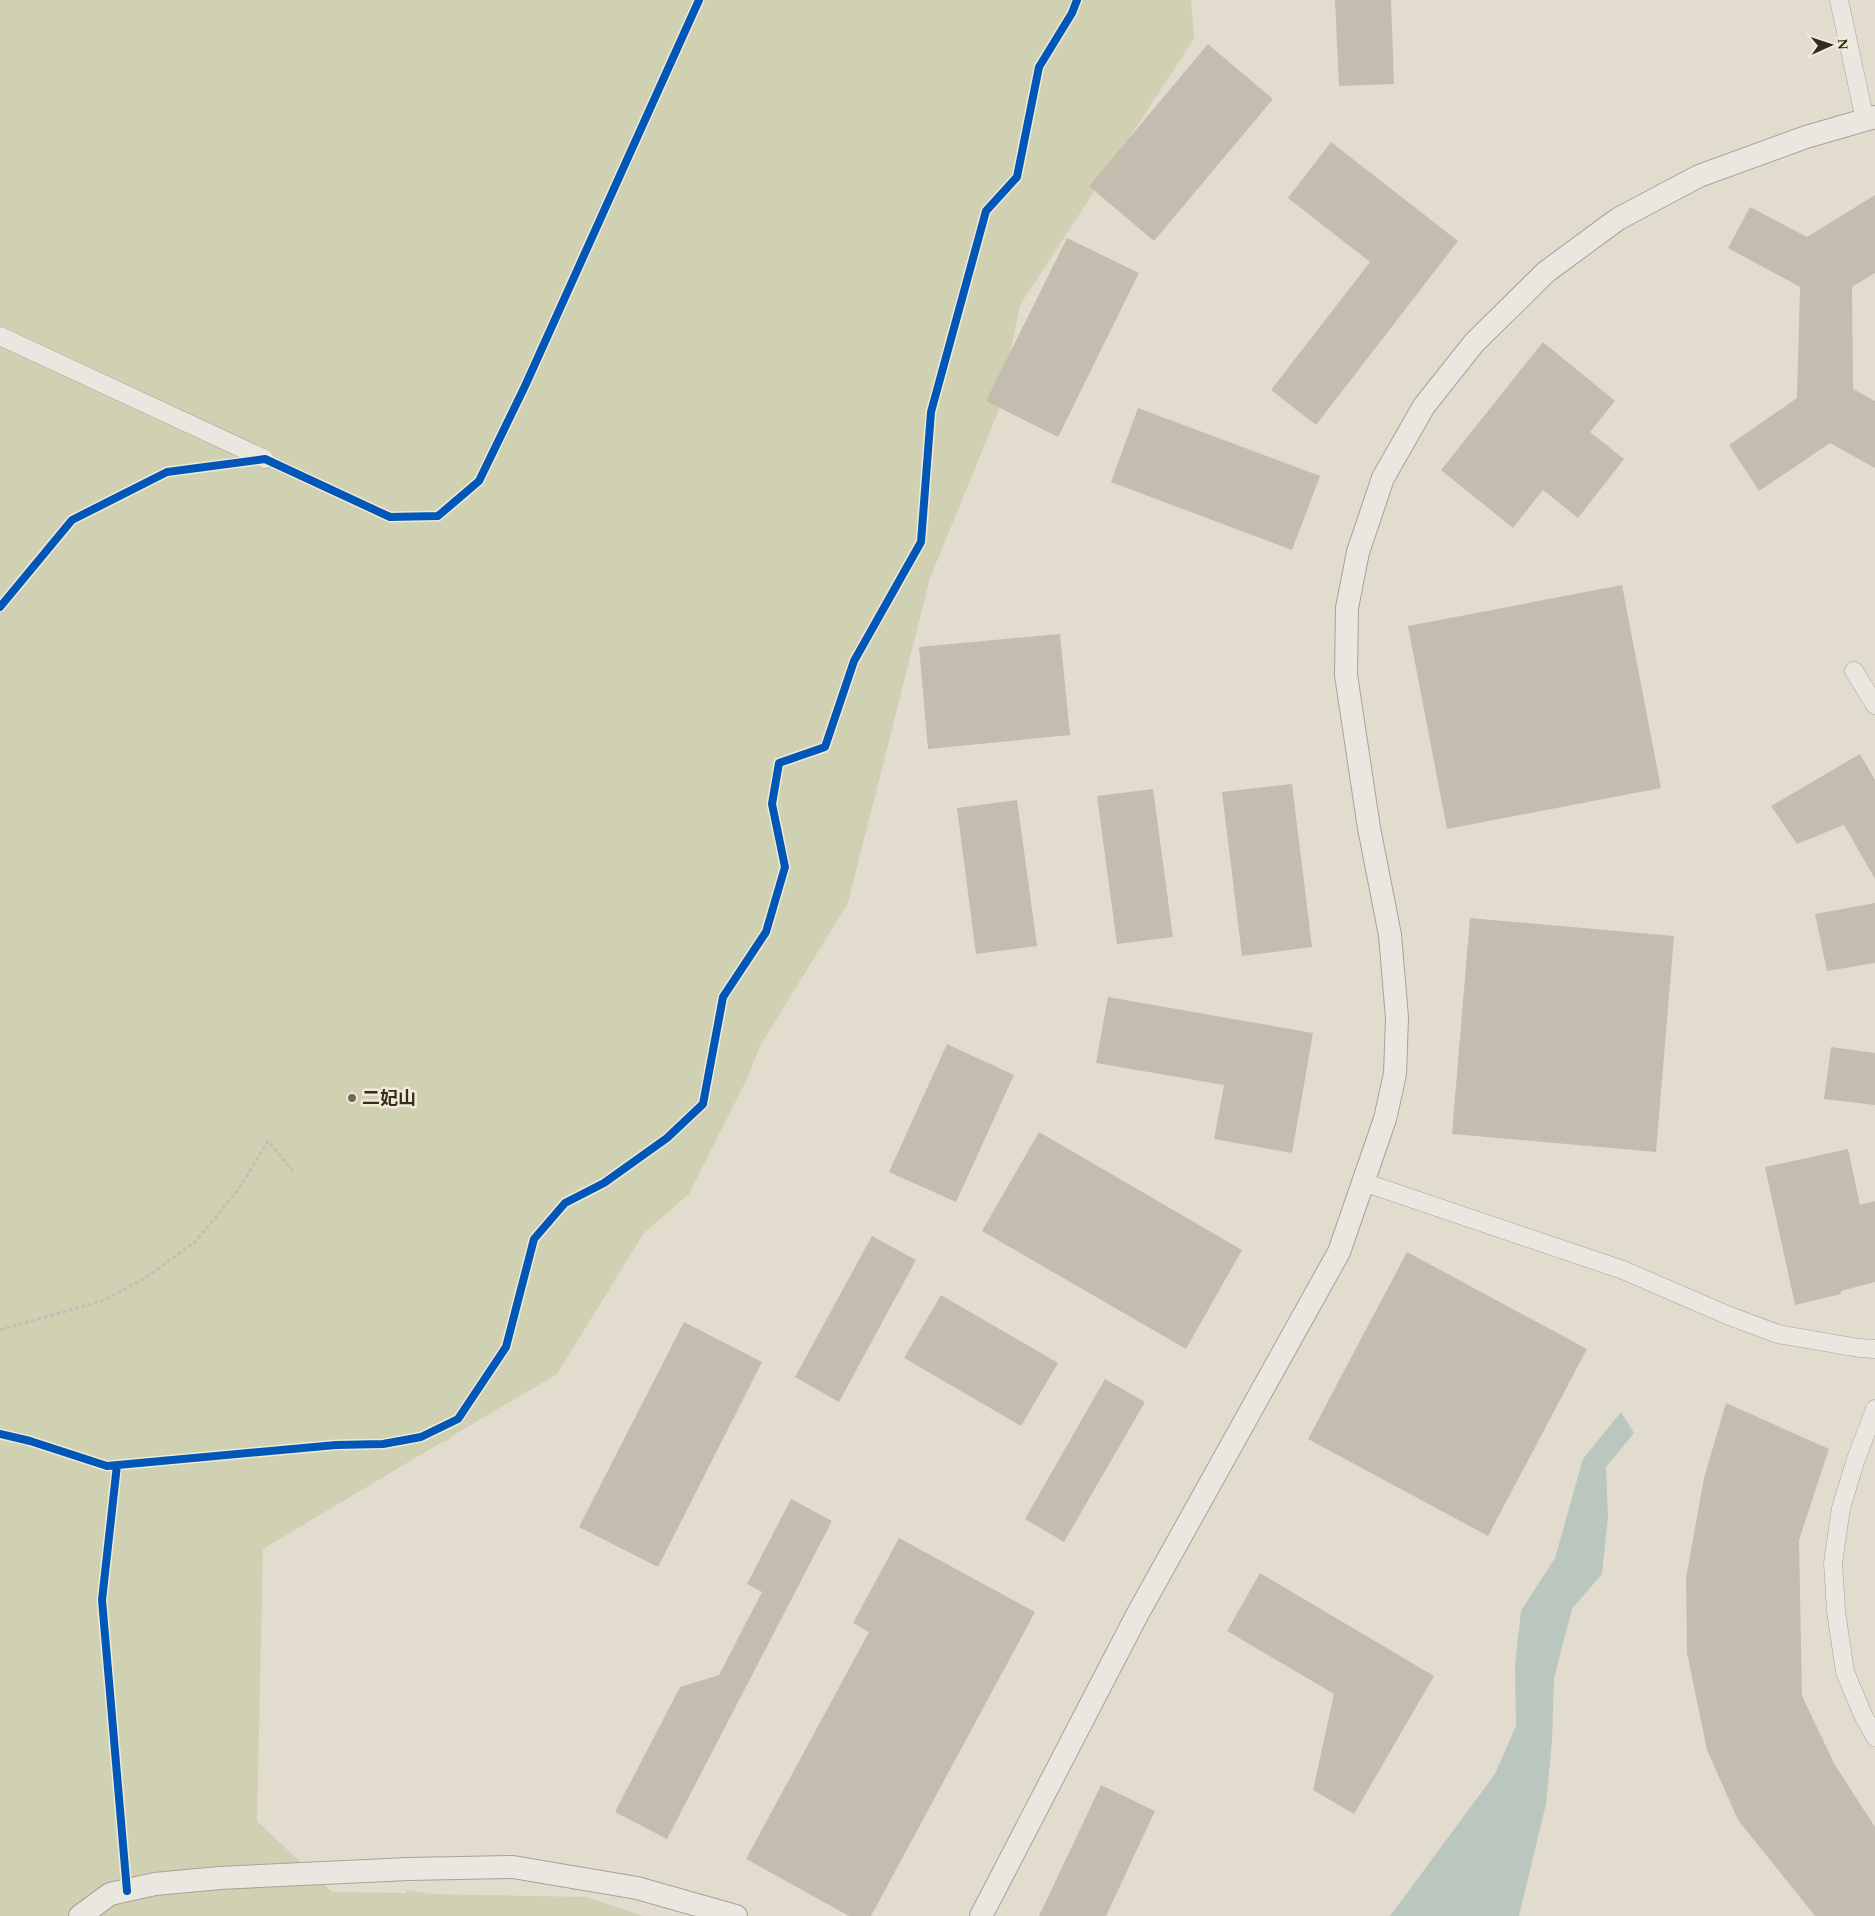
<svg xmlns="http://www.w3.org/2000/svg" width="1875" height="1916" font-family="Spectral,'Noto Sans SC',serif">
  <rect width="100%" height="100%" fill="#e2dccf"/>
  <path fill="#d0d0b3" d="M 0,0 L 1191,0 L 1194,39 L 1020,305 L 999,410 L 930,578 L 848,903 L 760,1046 L 748,1077 L 689,1194 L 644,1233 L 557,1374 L 452,1436 L 447,1441 L 442,1442 L 263,1549 L 257,1821 L 332,1892 L 406,1893 L 407,1890 L 431,1894 L 587,1897 L 643,1916 L 0,1916 Z"/>
  <path fill="#b9c7bf" d="M 1621,1412 L 1634,1433 L 1606,1467 L 1608,1516 L 1602,1574 L 1572,1609 L 1554,1678 L 1552,1741 L 1546,1804 L 1519,1916 L 1390,1916 L 1495,1774 L 1516,1726 L 1515,1665 L 1521,1611 L 1555,1558 L 1583,1459 Z"/>
  <path fill="#c5bcb0" d="M 1335,0 L 1391,0 L 1394,84 L 1339,86 Z
    M 1208,44 L 1273,99 L 1154,241 L 1089,186 Z
    M 1331,142 L 1458,241 L 1316,425 L 1271,390 L 1370,262 L 1288,198 Z
    M 1875,195 L 1875,273 L 1852,287 L 1853,389 L 1875,401 L 1875,468 L 1830,443 L 1759,491 L 1729,445 L 1797,398 L 1800,287 L 1728,248 L 1750,207 L 1807,237 Z
    M 1067,238 L 1139,273 L 1058,437 L 986,401 Z
    M 1543,342 L 1615,401 L 1590,432 L 1624,459 L 1578,518 L 1543,490 L 1513,528 L 1441,470 Z
    M 1138,408 L 1320,476 L 1292,550 L 1111,482 Z
    M 1622,585 L 1661,788 L 1447,829 L 1408,626 Z
    M 1060,634 L 1070,735 L 928,749 L 919,647 Z
    M 1860,754 L 1875,780 L 1875,879 L 1844,825 L 1797,844 L 1771,806 Z
    M 1292,784 L 1312,947 L 1242,956 L 1222,792 Z
    M 1153,789 L 1173,937 L 1117,944 L 1097,796 Z
    M 1017,800 L 1037,946 L 976,954 L 957,808 Z
    M 1875,903 L 1875,963 L 1827,971 L 1815,914 Z
    M 1470,918 L 1674,936 L 1656,1152 L 1452,1134 Z
    M 1108,997 L 1313,1033 L 1292,1153 L 1214,1139 L 1224,1085 L 1096,1063 Z
    M 947,1044 L 1014,1075 L 956,1202 L 889,1172 Z
    M 1831,1047 L 1875,1053 L 1875,1105 L 1824,1099 Z
    M 1039,1132 L 1242,1250 L 1186,1349 L 982,1231 Z
    M 1848,1149 L 1860,1205 L 1875,1201 L 1875,1282 L 1841,1291 L 1841,1294 L 1795,1305 L 1765,1167 Z
    M 872,1236 L 916,1260 L 839,1402 L 795,1377 Z
    M 1407,1252 L 1587,1349 L 1488,1536 L 1308,1439 Z
    M 941,1295 L 1058,1363 L 1021,1426 L 904,1358 Z
    M 684,1322 L 762,1362 L 658,1567 L 579,1527 Z
    M 1105,1379 L 1145,1402 L 1064,1542 L 1025,1519 Z
    M 1726,1403 L 1829,1449 L 1799,1540 L 1802,1696 L 1835,1765 L 1875,1827 L 1875,1916 L 1815,1916 L 1738,1820 L 1707,1750 L 1687,1653 L 1686,1578 L 1704,1478 Z
    M 791,1499 L 832,1521 L 667,1839 L 615,1812 L 680,1687 L 719,1675 L 762,1592 L 747,1584 Z
    M 899,1538 L 1035,1612 L 871,1916 L 849,1916 L 746,1859 L 869,1632 L 853,1623 Z
    M 1260,1573 L 1434,1676 L 1354,1814 L 1313,1790 L 1334,1694 L 1227,1631 Z
    M 1101,1785 L 1155,1811 L 1106,1916 L 1039,1916 Z"/>
  <g fill="none" stroke-linecap="round" stroke-linejoin="round">
    <defs>
      <path id="minor" d="M 1839,0 L 1865,120
        M 0,336 L 265,459
        M 1854,671 L 1875,705
        M 1363,1182 L 1623,1270 L 1727,1315 L 1778,1334 L 1859,1348 L 1875,1349
        M 1875,1409 L 1855,1462 L 1841,1508 L 1833,1563 L 1836,1611 L 1845,1672 L 1863,1715 L 1875,1737"/>
      <path id="tertiary" d="M 80,1916 L 110,1894 L 155,1884 L 219,1878 L 408,1869 L 513,1867 L 637,1888 L 736,1916
        M 981,1916 L 1137,1615 L 1339,1252 L 1385,1119 L 1395,1074 L 1397,1018 L 1390,935 L 1369,828 L 1346,675 L 1347,608 L 1358,552 L 1383,478 L 1424,406 L 1474,343 L 1546,272 L 1618,219 L 1699,176 L 1806,137 L 1875,117"/>
    </defs>
    <use href="#minor" stroke="#a8a298" stroke-width="19"/>
    <use href="#tertiary" stroke="#a8a298" stroke-width="24"/>
    <path stroke="#c3bfb7" stroke-width="3" stroke-dasharray="4 2.5" stroke-linecap="butt" d="M 0,1330 L 102,1301 L 145,1278 L 195,1242 L 238,1190 L 268,1141 L 293,1171"/>
    <use href="#minor" stroke="#eae7e0" stroke-width="18"/>
    <use href="#tertiary" stroke="#eae7e0" stroke-width="22"/>
    <defs>
      <path id="cycleway" d="M 0,607 L 72,520 L 167,472 L 265,459 L 390,517 L 438,516 L 479,481 L 525,386 L 699,0
        M 0,1434 L 30,1441 L 107,1466 L 336,1445 L 383,1444 L 421,1437 L 458,1419 L 506,1347 L 534,1239 L 565,1203 L 604,1183 L 667,1138 L 703,1104 L 723,997 L 766,932 L 785,867 L 772,804 L 779,763 L 825,747 L 854,661 L 921,542 L 931,412 L 986,211 L 1017,177 L 1039,67 L 1072,13 L 1077,0
        M 117,1465 L 102,1600 L 127,1891"/>
    </defs>
    <use href="#cycleway" stroke="#f2ead6" stroke-width="11"/>
    <use href="#cycleway" stroke="#0057b8" stroke-width="8"/>
  </g>
  <circle fill="#72695e" stroke="#f2ead6" stroke-width="2" cx="352" cy="1098" r="5"/>
  <g text-anchor="middle" stroke-width="5" stroke-linejoin="round" paint-order="stroke">
    <g font-size="18" font-weight="bold" fill="#362b21" stroke="#f2ead6" text-anchor="start">
      <text x="362" y="1104">二妃山</text>
    </g>
  </g>
  <g transform="translate(1830 45) rotate(87)" stroke="#f2ead6" stroke-width="4" paint-order="stroke">
  <path d="M0-4L9 19L0 12L-9 19Z" fill="#362b21"/>
  <text y="-8" font-size="14" font-weight="bold" text-anchor="middle" fill="#362b21">N</text>
  </g>
</svg>
